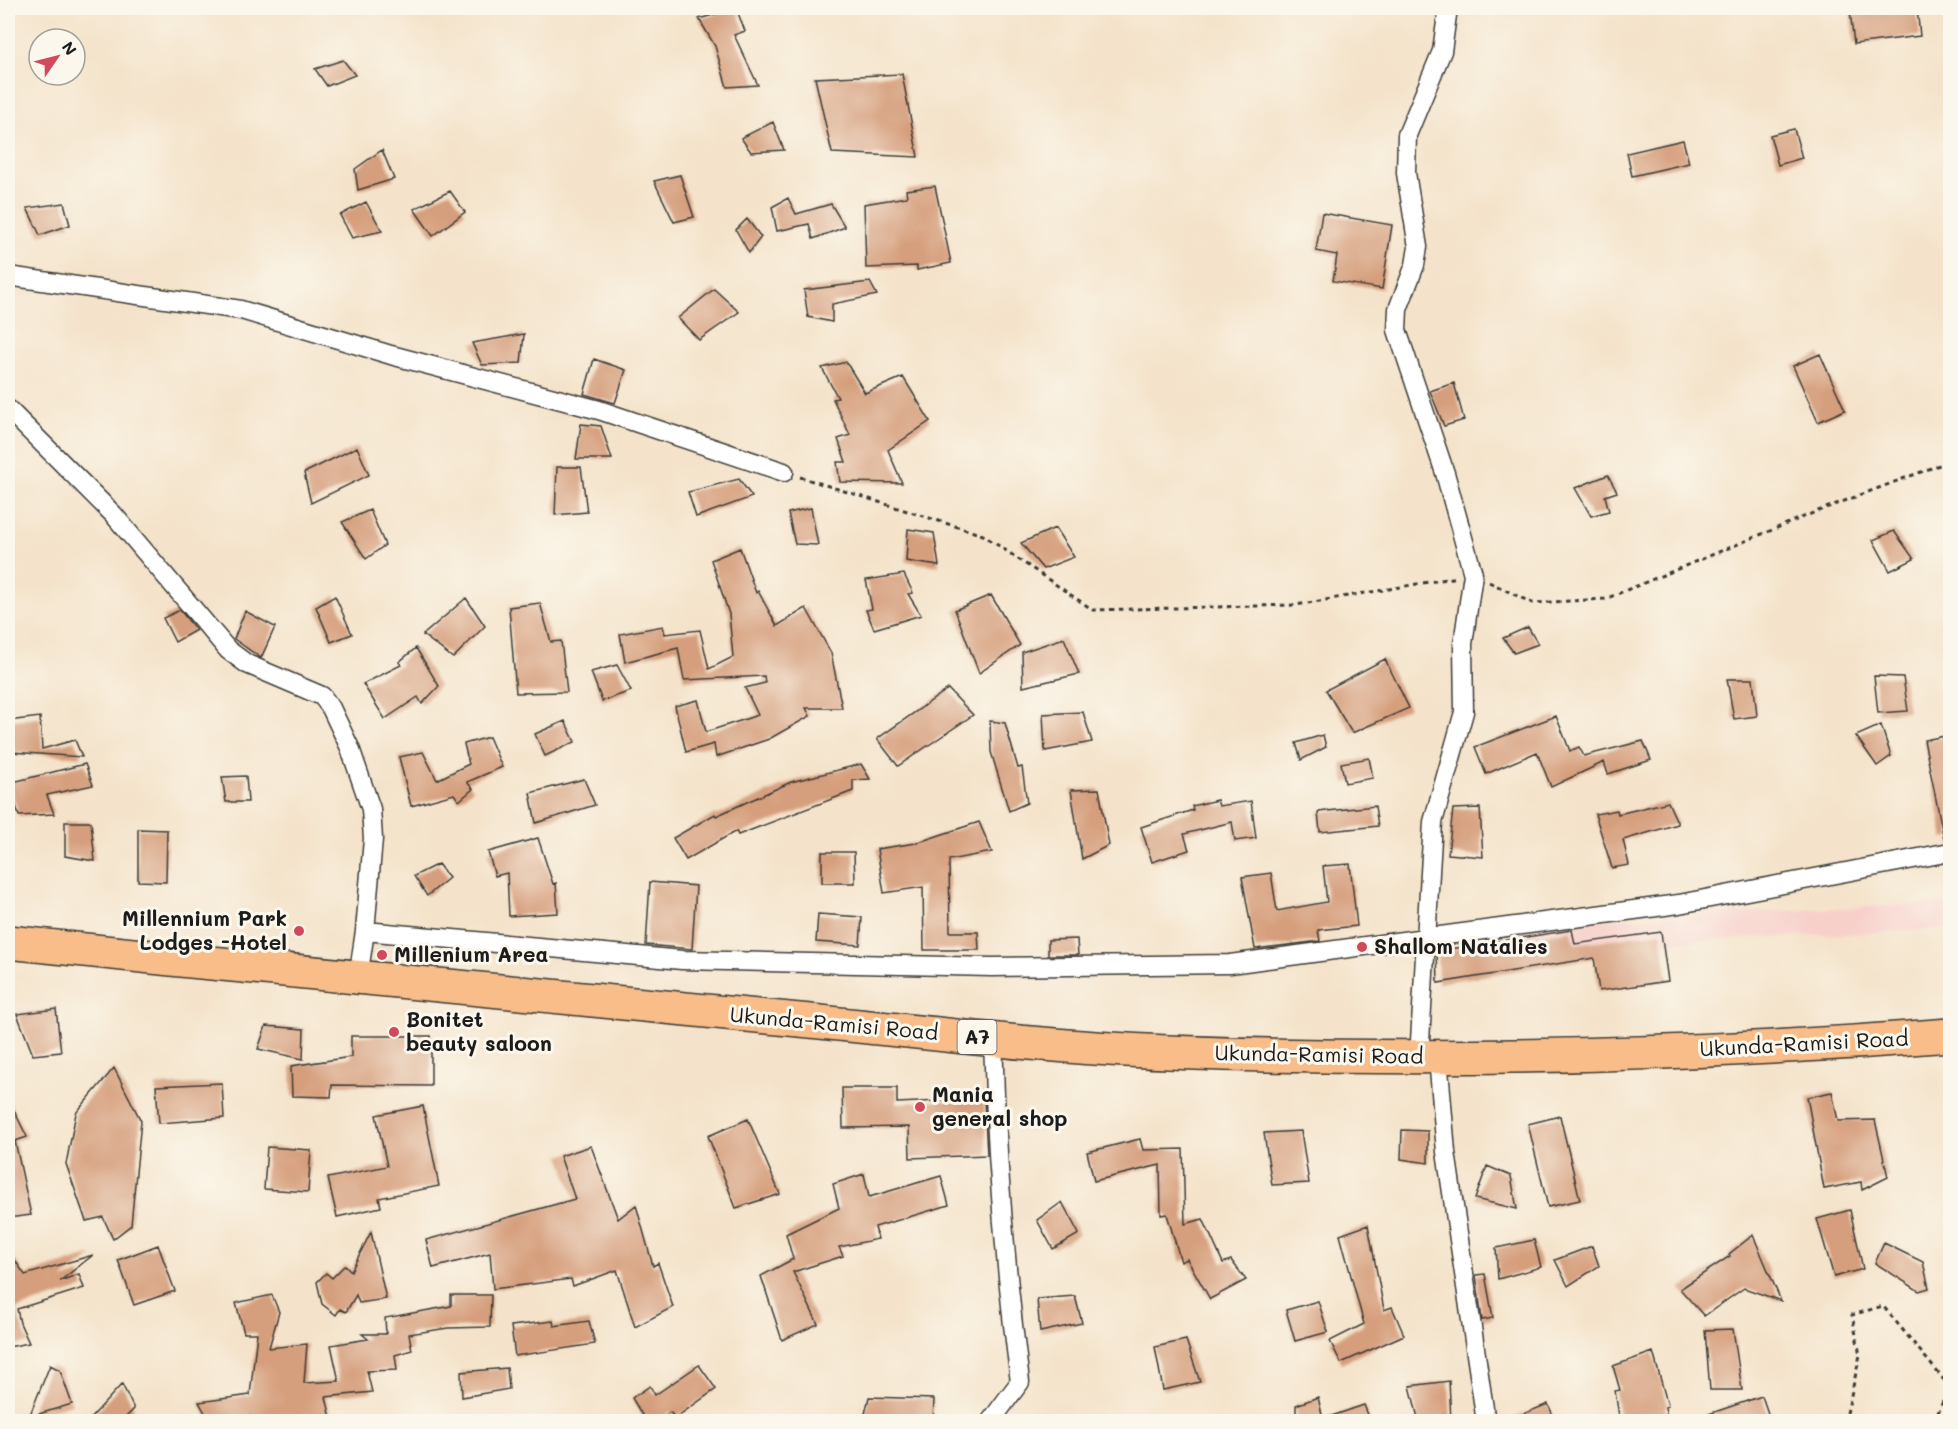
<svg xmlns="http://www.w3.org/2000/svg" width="1958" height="1429" font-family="Mali,sans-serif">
  <rect width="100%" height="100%" fill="#fbf7ec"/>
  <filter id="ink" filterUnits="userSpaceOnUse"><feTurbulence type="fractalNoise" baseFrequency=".0167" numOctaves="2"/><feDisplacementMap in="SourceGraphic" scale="12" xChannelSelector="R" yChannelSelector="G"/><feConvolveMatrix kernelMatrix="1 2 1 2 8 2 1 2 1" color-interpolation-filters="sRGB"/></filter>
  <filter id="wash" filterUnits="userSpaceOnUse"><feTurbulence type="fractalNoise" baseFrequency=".008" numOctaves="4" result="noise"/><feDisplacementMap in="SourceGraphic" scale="24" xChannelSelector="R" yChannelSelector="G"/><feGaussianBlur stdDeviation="1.35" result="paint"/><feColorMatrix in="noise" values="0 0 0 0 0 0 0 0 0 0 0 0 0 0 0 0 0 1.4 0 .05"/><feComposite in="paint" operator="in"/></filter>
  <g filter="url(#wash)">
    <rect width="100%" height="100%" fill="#f4e3ca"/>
    <path fill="#f7d0ca" d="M 1950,903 L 1950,929 L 1512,949 L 1510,924 Z"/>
    <g id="blocks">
      <path fill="#d59e7c" d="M 736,8 L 745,31 L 734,35 L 758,85 L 727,87 L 715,46 L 699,19 Z
        M 1882,8 L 1917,8 L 1920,36 L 1854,44 L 1850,11 Z
        M 343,60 L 355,75 L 327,86 L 315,69 Z
        M 902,74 L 918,157 L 832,153 L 815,78 Z
        M 773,122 L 784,150 L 751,152 L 741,138 Z
        M 1794,129 L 1802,158 L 1778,165 L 1770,135 Z
        M 1683,140 L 1689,163 L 1632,176 L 1627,153 Z
        M 382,150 L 394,179 L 358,190 L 355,169 Z
        M 680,175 L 694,217 L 674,222 L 654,181 Z
        M 935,186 L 951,263 L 917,270 L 917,266 L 866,268 L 864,204 L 907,197 L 906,190 Z
        M 450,191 L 465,212 L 433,236 L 414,209 Z
        M 788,198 L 796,214 L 831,204 L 845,227 L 813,239 L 809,224 L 777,231 L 772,207 Z
        M 366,202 L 382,231 L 352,238 L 340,215 Z
        M 64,203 L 70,225 L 40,235 L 27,208 Z
        M 1322,213 L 1392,225 L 1382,289 L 1333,281 L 1337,255 L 1316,251 Z
        M 747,219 L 761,237 L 749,253 L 736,230 Z
        M 870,282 L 877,295 L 832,304 L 832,322 L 808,317 L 804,290 Z
        M 714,289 L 739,312 L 699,340 L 678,318 Z
        M 524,334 L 521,363 L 482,365 L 472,343 Z
        M 1820,354 L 1845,410 L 1818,422 L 1793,366 Z
        M 594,359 L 626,370 L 615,403 L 584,394 Z
        M 846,362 L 865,393 L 903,377 L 930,421 L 888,450 L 902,483 L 840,482 L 837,462 L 846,462 L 838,439 L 850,435 L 833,399 L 838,398 L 822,368 Z
        M 1454,383 L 1464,420 L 1444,426 L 1430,391 Z
        M 581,424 L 601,426 L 612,459 L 576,459 Z
        M 357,447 L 369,475 L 311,503 L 304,473 Z
        M 557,467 L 581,467 L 587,512 L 555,515 Z
        M 1608,475 L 1617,492 L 1605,496 L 1609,511 L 1591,516 L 1575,488 Z
        M 739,479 L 752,497 L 696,517 L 688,492 Z
        M 811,508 L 818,545 L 795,544 L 788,513 Z
        M 370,510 L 385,545 L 366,559 L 342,522 Z
        M 1055,528 L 1074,557 L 1043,569 L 1021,543 Z
        M 908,529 L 934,533 L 939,566 L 906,561 Z
        M 1894,531 L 1914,559 L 1890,571 L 1873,540 Z
        M 740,548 L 756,593 L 758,591 L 777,626 L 806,608 L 831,653 L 842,708 L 806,708 L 810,716 L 769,739 L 716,757 L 714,744 L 686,752 L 675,706 L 698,700 L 706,732 L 758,715 L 745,688 L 765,683 L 764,676 L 684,680 L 678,648 L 625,662 L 620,634 L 663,626 L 665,634 L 700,630 L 709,669 L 733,657 L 729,614 L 711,560 Z
        M 904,574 L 913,593 L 908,594 L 921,615 L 874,629 L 866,610 L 872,609 L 866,580 Z
        M 991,595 L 1020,645 L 979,673 L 955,610 Z
        M 335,596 L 352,634 L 331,642 L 316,607 Z
        M 466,598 L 485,626 L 453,658 L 423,635 Z
        M 540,603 L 551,642 L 561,641 L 567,692 L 516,693 L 509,607 Z
        M 180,610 L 196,630 L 175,642 L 163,618 Z
        M 245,611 L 275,627 L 261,658 L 234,639 Z
        M 1528,627 L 1538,644 L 1514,653 L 1503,638 Z
        M 1064,638 L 1079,674 L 1023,687 L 1022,652 Z
        M 416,648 L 439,686 L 422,704 L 418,697 L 385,719 L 363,684 L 401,665 L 399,662 Z
        M 1385,659 L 1409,708 L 1352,733 L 1326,690 Z
        M 617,665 L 631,691 L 602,701 L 591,672 Z
        M 1874,676 L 1903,677 L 1908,711 L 1878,713 Z
        M 1727,679 L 1753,679 L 1757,716 L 1734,719 Z
        M 948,689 L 973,715 L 898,766 L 877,739 Z
        M 1083,712 L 1092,742 L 1045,751 L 1043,714 Z
        M 1556,716 L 1570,751 L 1579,747 L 1584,756 L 1643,741 L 1651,760 L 1608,774 L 1604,762 L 1551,787 L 1537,752 L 1486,774 L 1475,747 Z
        M 40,717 L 42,749 L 75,740 L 82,757 L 11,752 L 8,721 Z
        M 565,721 L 575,742 L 545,756 L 535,734 Z
        M 990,721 L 1005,723 L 1018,768 L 1022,767 L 1027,803 L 1009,811 L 991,752 Z
        M 1881,725 L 1891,756 L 1877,766 L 1856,736 Z
        M 1323,735 L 1326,747 L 1301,760 L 1296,743 Z
        M 1950,735 L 1950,838 L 1944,839 L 1924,740 Z
        M 489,737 L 502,767 L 467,782 L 473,789 L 459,801 L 454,794 L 411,806 L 399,757 L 423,752 L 437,780 L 469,764 L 464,744 Z
        M 1369,758 L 1373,778 L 1345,783 L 1341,763 Z
        M 85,764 L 93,785 L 47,795 L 54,814 L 19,816 L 9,783 Z
        M 861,764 L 870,779 L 853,780 L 853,791 L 738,835 L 736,831 L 686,860 L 673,838 L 715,814 L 716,816 L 791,782 Z
        M 246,776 L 248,802 L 226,802 L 222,777 Z
        M 584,779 L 595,805 L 536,823 L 530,793 Z
        M 1099,789 L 1109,845 L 1082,859 L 1071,790 Z
        M 1217,800 L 1219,806 L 1251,801 L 1256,838 L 1235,841 L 1232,822 L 1184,834 L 1189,850 L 1152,862 L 1141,827 L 1193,810 L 1192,806 Z
        M 1668,802 L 1678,824 L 1623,840 L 1629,865 L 1612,868 L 1595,814 L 1617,810 L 1618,814 Z
        M 1375,806 L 1378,826 L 1320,832 L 1318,812 Z
        M 1480,808 L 1483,857 L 1448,854 L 1453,809 Z
        M 65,822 L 91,822 L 95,861 L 65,856 Z
        M 979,822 L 992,852 L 949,860 L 950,932 L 978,932 L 979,950 L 924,950 L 923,887 L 884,893 L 877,849 L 916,843 Z
        M 138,829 L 167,830 L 166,882 L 138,881 Z
        M 538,838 L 553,884 L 556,883 L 558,913 L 509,916 L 507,873 L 495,876 L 488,852 Z
        M 822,852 L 854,852 L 855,883 L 822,883 Z
        M 438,864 L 449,878 L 427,896 L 414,876 Z
        M 1350,864 L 1357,926 L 1318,930 L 1320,941 L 1255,949 L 1242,877 L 1271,873 L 1277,911 L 1327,902 L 1323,866 Z
        M 650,882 L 696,886 L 692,949 L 646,945 Z
        M 818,914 L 862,917 L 860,945 L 816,942 Z
        M 1572,930 L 1575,944 L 1661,932 L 1668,981 L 1599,991 L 1594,958 L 1438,983 L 1437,951 Z
        M 1077,939 L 1078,955 L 1048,955 L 1048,940 Z
        M 56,1009 L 61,1052 L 33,1055 L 17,1014 Z
        M 266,1026 L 304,1029 L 303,1059 L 258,1049 Z
        M 351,1036 L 431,1036 L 431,1086 L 332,1085 L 331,1097 L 292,1096 L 291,1066 L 351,1057 Z
        M 114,1068 L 141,1121 L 131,1225 L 113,1239 L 103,1217 L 86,1221 L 66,1164 L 76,1113 Z
        M 222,1083 L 224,1118 L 159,1123 L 156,1086 Z
        M 842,1088 L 897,1088 L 897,1103 L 984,1099 L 987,1155 L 910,1158 L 909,1127 L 843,1128 Z
        M 1832,1092 L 1838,1121 L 1875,1120 L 1888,1177 L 1862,1190 L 1861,1182 L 1824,1189 L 1807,1097 Z
        M 8,1098 L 27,1137 L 15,1141 L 31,1215 L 8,1218 Z
        M 423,1106 L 439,1186 L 379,1198 L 381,1207 L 337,1217 L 328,1178 L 387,1166 L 376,1115 Z
        M 1560,1116 L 1580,1200 L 1548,1207 L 1528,1124 Z
        M 748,1119 L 780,1194 L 736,1208 L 708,1136 Z
        M 1402,1130 L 1428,1131 L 1428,1163 L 1401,1159 Z
        M 1301,1131 L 1309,1183 L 1272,1185 L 1264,1133 Z
        M 1140,1139 L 1143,1150 L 1183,1149 L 1185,1224 L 1203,1219 L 1223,1263 L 1231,1260 L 1246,1280 L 1210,1299 L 1187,1259 L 1181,1262 L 1167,1214 L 1161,1215 L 1160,1165 L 1094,1181 L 1087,1152 Z
        M 591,1146 L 618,1219 L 636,1205 L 653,1266 L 658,1263 L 673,1307 L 635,1327 L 617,1270 L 573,1286 L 571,1279 L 493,1289 L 490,1253 L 433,1268 L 426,1240 L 575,1199 L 560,1156 Z
        M 267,1147 L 311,1150 L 308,1192 L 264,1189 Z
        M 1487,1166 L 1511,1176 L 1517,1209 L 1475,1199 Z
        M 864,1174 L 869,1197 L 941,1176 L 949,1205 L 875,1227 L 878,1239 L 839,1247 L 843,1256 L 793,1272 L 818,1324 L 782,1340 L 761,1276 L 793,1259 L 786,1234 L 839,1208 L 833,1184 Z
        M 1062,1202 L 1079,1234 L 1053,1249 L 1037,1220 Z
        M 1850,1210 L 1863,1269 L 1834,1277 L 1817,1219 Z
        M 1368,1225 L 1384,1310 L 1392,1307 L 1404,1335 L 1341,1363 L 1330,1341 L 1364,1324 L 1340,1235 Z
        M 371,1232 L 386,1299 L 359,1303 L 356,1295 L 346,1312 L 340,1309 L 336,1315 L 322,1304 L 317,1282 L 326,1273 L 332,1278 L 345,1265 L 351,1271 Z
        M 1753,1235 L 1781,1301 L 1744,1288 L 1704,1316 L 1680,1289 L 1730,1256 L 1729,1254 Z
        M 1534,1240 L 1541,1267 L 1498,1279 L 1496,1248 Z
        M 1884,1243 L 1923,1262 L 1929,1288 L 1919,1291 L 1875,1263 Z
        M 158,1245 L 175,1291 L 134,1305 L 118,1260 Z
        M 1592,1246 L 1599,1266 L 1568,1286 L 1555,1260 Z
        M 8,1250 L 25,1275 L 93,1255 L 60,1281 L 79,1274 L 84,1288 L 17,1309 L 20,1323 L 29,1343 L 8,1347 Z
        M 1485,1274 L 1493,1318 L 1482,1320 L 1476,1275 Z
        M 272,1295 L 279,1312 L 269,1348 L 307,1344 L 304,1383 L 339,1381 L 331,1345 L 368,1339 L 362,1334 L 386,1334 L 385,1318 L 451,1306 L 451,1295 L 491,1295 L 490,1327 L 448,1328 L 409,1334 L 412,1350 L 395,1355 L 397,1370 L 367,1371 L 372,1392 L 326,1397 L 332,1422 L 252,1422 L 251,1416 L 210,1422 L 199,1402 L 250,1395 L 257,1333 L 244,1333 L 236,1303 Z
        M 1075,1296 L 1082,1323 L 1040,1332 L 1037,1299 Z
        M 1318,1301 L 1328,1332 L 1295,1341 L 1286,1310 Z
        M 553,1321 L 554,1326 L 589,1321 L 595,1344 L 515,1356 L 511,1326 Z
        M 1733,1329 L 1742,1390 L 1710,1390 L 1705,1330 Z
        M 1186,1340 L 1200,1382 L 1163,1390 L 1155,1347 Z
        M 1653,1352 L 1668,1406 L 1665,1407 L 1668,1422 L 1620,1422 L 1615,1391 L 1620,1390 L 1613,1366 Z
        M 50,1365 L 60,1370 L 72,1404 L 29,1417 Z
        M 699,1365 L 716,1389 L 675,1418 L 670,1412 L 657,1422 L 646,1422 L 632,1398 L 650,1386 L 655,1395 Z
        M 507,1368 L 509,1389 L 462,1397 L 461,1372 Z
        M 1449,1381 L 1451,1421 L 1419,1422 L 1410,1386 Z
        M 122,1384 L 134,1409 L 121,1422 L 87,1422 Z
        M 1762,1396 L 1771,1422 L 1695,1422 L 1694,1419 Z
        M 869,1397 L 934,1399 L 933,1422 L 863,1422 Z
        M 1318,1397 L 1323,1419 L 1364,1405 L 1371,1422 L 1296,1422 L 1296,1405 Z
        M 1548,1404 L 1556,1422 L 1506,1422 L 1506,1421 Z"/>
    </g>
  </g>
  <g filter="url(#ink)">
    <use href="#blocks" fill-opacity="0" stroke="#3c3a36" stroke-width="1.5"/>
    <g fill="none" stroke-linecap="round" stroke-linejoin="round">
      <defs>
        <path id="street" d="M 8,276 L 241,310 L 391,355 L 599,410 L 784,472
          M 8,409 L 113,514 L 228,650 L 247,664 L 322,696 L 331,708 L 350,748 L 371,809 L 373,839 L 365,931
          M 358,978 L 365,931 L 682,960 L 992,967 L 1230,964 L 1679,904 L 1950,852
          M 1438,1057 L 1446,1152 L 1486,1422
          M 1419,1058 L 1433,822 L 1464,712 L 1463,644 L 1473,574 L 1445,473 L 1397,330 L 1398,309 L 1415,265 L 1418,247 L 1406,173 L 1407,135 L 1442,51 L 1448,8
          M 990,1422 L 1020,1382 C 1005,1268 996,1153 993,1039"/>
        <path id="highway" d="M 8,942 C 261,969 514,993 768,1017 C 901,1029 1034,1047 1168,1052 C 1429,1062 1690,1056 1950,1035"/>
      </defs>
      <use href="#street" stroke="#3c3a36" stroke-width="21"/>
      <use href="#highway" stroke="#3c3a36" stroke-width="36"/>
      <path stroke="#3c3a36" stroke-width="3" stroke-dasharray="4.5 4.5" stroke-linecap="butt" d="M 800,477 L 983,535 L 1093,610 L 1296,605 L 1458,577
        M 1489,582 L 1532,603 L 1605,599 L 1818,511 L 1950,461
        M 1845,1422 L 1860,1355 L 1852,1315 L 1883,1306 L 1949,1386
        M 1934,1422 L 1950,1385"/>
      <use href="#street" stroke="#fff" stroke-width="18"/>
      <use href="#highway" stroke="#f8bd88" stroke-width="33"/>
    </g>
  </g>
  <g fill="#d1495b" stroke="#fbf7ec" stroke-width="2">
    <circle cx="299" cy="931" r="6"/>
    <circle cx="1362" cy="947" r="6"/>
    <circle cx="382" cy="955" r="6"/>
    <circle cx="394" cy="1032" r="6"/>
    <circle cx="920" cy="1107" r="6"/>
  </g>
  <g text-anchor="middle" stroke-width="6" stroke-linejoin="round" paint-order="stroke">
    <rect fill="#fbf7ec" stroke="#5f5e5a" stroke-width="1.5" x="957.5" y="1020" width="39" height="34" rx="4.5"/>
    <g font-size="20" font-weight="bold" fill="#1c1c1c">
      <text x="977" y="1044">A7</text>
    </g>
    <g font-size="21" font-weight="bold" fill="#1c1c1c" stroke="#fbf7ec" text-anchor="start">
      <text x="287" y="926" text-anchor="end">Millennium Park<tspan x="287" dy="24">Lodges -Hotel</tspan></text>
      <text x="1374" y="954">Shallom Natalies</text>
      <text x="394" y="962">Millenium Area</text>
      <text x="406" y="1027">Bonitet<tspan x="406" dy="24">beauty saloon</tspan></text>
      <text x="932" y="1102">Mania<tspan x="932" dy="24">general shop</tspan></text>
    </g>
    <g font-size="21" fill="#1c1c1c" stroke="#fbf7ec">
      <text transform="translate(834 1024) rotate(5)" y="7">Ukunda-Ramisi Road</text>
      <text transform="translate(1804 1044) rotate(-3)" y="7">Ukunda-Ramisi Road</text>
      <text transform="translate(1319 1055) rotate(1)" y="7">Ukunda-Ramisi Road</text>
    </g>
  </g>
  <rect width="1958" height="1429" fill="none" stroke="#fbf7ec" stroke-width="30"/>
  <g transform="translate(57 57) rotate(55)"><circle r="28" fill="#fbf7ec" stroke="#a29f99" stroke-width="1.5"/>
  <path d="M0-4.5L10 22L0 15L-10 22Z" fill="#d1495b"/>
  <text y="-9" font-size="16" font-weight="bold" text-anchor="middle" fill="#1c1c1c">N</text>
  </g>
</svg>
